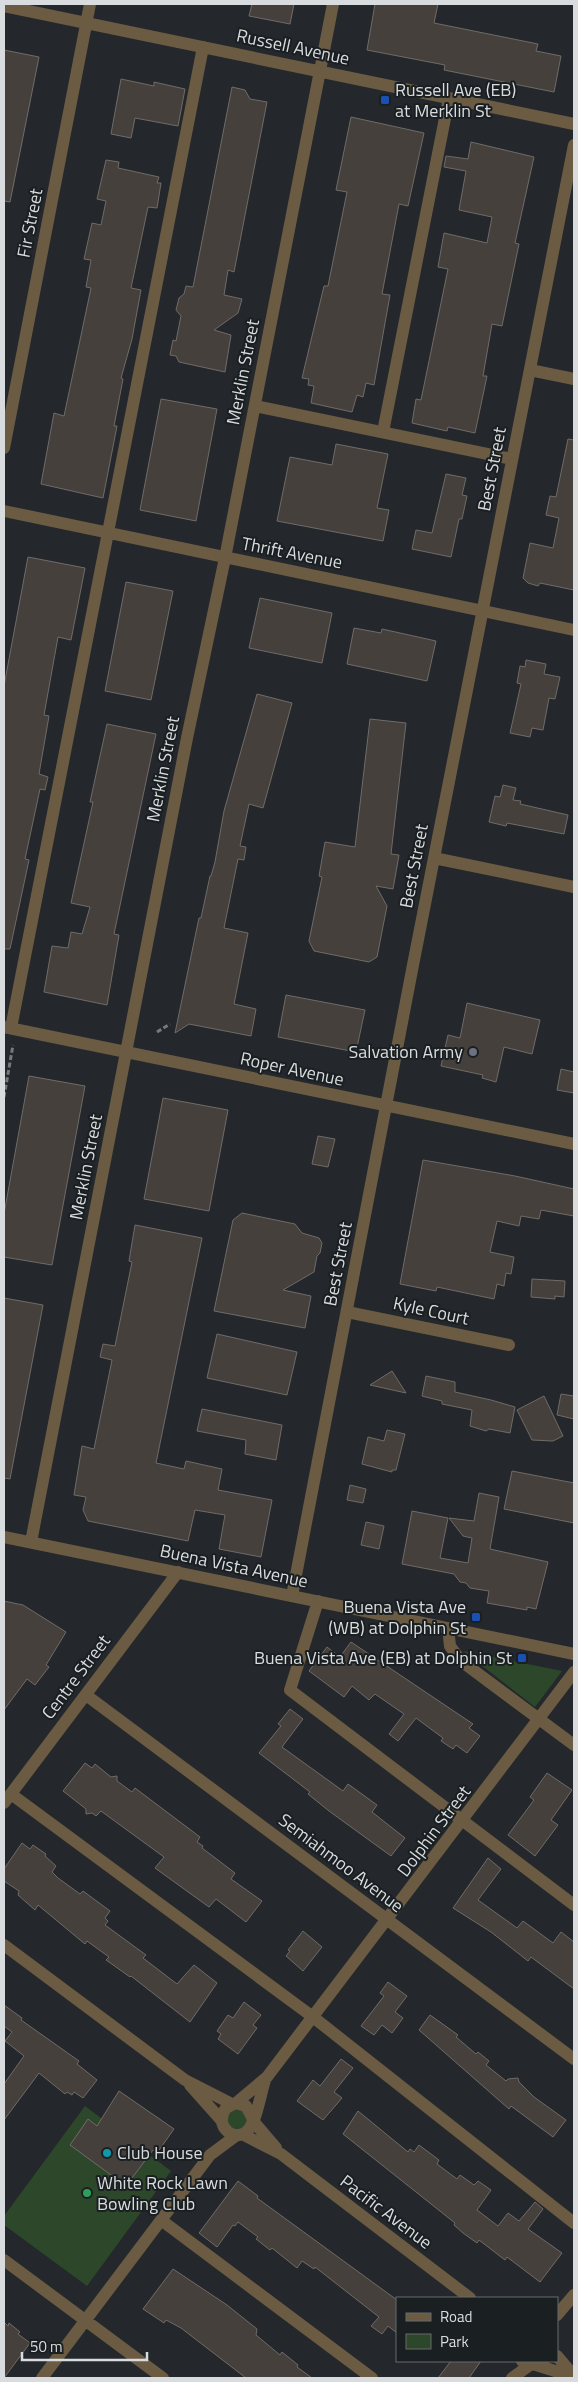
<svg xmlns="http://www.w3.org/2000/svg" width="578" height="2382" font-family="'Titillium Web',sans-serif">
  <rect width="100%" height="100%" fill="#24282c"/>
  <path fill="#2d472a" d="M 463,1651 L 562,1671 L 535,1707 Z
    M 239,2104 L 252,2122 L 233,2133 L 223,2114 Z
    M 85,2106 L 171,2171 L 87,2286 L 4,2225 L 4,2216 Z"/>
  <path fill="#45403c" stroke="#706b67" d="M 252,4 L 294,4 L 290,24 L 249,16 Z
    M 375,4 L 438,4 L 434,23 L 538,44 L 536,51 L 561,56 L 554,92 L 444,70 L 445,65 L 367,50 Z
    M 4,50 L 39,57 L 10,202 L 4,201 Z
    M 121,79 L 154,86 L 154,82 L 185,89 L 178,126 L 135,118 L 131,138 L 111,134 Z
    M 232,87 L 245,90 L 250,99 L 267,102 L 234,272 L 228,270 L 224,295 L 242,299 L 238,313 L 214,330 L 231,335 L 225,372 L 179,362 L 176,356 L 170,355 L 173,340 L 176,341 L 181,316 L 176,310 L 179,298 L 184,294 L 186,286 L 193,287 Z
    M 351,117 L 424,133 L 408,206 L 399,204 L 382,294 L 390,295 L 374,385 L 366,383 L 363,397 L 357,395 L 352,412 L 311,403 L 314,386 L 308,385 L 309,379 L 302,378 L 324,286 L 328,286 L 347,192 L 336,190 Z
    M 471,142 L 534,157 L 515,243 L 519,244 L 502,326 L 492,324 L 483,376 L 487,376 L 475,433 L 448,427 L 447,431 L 412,423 L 416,399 L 421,400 L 448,269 L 438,267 L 444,233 L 487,243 L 492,217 L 459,210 L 466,171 L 444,167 L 446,156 L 468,159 Z
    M 106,160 L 119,162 L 118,168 L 159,177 L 157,183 L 161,183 L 157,208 L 148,207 L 131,288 L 141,290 L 132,339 L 121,378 L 123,379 L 114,426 L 117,426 L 103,498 L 41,484 L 54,413 L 64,416 L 91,288 L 86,287 L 91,260 L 84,259 L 92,223 L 101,225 L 106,201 L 97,199 Z
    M 161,399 L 217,409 L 196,521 L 140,510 Z
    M 568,439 L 574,440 L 574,590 L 540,583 L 538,586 L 528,583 L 523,578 L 530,543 L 553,548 L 559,518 L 546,515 L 550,496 L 556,497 Z
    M 336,444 L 388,454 L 377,508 L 389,510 L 383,541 L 277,521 L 290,457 L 332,465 Z
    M 446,474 L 466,478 L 462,495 L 467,496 L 462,519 L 459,519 L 451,557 L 412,549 L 416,530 L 432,533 Z
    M 28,557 L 85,568 L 71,640 L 58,637 L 44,715 L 49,716 L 39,774 L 48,777 L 45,790 L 40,789 L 25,859 L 29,860 L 10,949 L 4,949 L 4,686 Z
    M 126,582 L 173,591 L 151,700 L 105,691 Z
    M 260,598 L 332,613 L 322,663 L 249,648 Z
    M 354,628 L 381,633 L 382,629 L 436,641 L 427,681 L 347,664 Z
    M 526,660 L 546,664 L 544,674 L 560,677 L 555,699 L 549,698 L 543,730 L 532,728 L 530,737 L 510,733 L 521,684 L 517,683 L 520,666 L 525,667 Z
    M 257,694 L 292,703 L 263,808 L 249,804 L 240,846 L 246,847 L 244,860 L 238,859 L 224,928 L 248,933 L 234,1004 L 256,1009 L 251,1036 L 189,1024 L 175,1033 L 199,918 L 201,918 L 210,876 L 211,876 L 215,862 L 224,811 Z
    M 370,719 L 406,723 L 391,854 L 399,855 L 393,889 L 376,886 L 387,906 L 377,957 L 369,962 L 314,951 L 309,941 L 322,877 L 319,876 L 325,842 L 355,847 Z
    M 107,724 L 156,734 L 114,934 L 119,935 L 107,1005 L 44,992 L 52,946 L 68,948 L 71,932 L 82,934 L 90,907 L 71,903 L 93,802 L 90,802 Z
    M 503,785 L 516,788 L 513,800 L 521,801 L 520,804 L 568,815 L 564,834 L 507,823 L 506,826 L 489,822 L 495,796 L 500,797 Z
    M 286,995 L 365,1010 L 356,1052 L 278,1037 Z
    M 467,1003 L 540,1020 L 532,1054 L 504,1047 L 496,1082 L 482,1078 L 483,1075 L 441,1066 L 448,1035 L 460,1038 Z
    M 561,1069 L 574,1072 L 574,1093 L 557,1090 Z
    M 29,1076 L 85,1086 L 52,1265 L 4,1257 L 4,1214 Z
    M 163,1098 L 228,1110 L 209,1211 L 144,1199 Z
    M 318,1136 L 335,1139 L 328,1167 L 312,1164 Z
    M 423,1160 L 515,1176 L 574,1189 L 574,1216 L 541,1210 L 539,1219 L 521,1216 L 519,1226 L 497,1221 L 490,1252 L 514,1257 L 511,1274 L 506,1273 L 504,1286 L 497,1284 L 494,1299 L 437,1287 L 436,1291 L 400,1284 Z
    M 242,1213 L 295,1224 L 302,1233 L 319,1238 L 322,1243 L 320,1253 L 317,1256 L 314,1272 L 283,1290 L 311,1296 L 305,1328 L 214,1311 L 233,1220 Z
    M 135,1225 L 202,1238 L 156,1463 L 184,1469 L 186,1461 L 222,1469 L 218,1490 L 272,1500 L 261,1557 L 219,1549 L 225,1515 L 195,1510 L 188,1541 L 88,1521 L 83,1510 L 86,1497 L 74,1495 L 82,1446 L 94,1449 L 112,1360 L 100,1357 L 103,1344 L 115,1346 L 132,1262 L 129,1261 Z
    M 532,1279 L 565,1281 L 564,1297 L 555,1296 L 555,1299 L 531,1297 Z
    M 4,1298 L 43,1305 L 10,1479 L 4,1478 Z
    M 217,1334 L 297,1352 L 287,1395 L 207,1378 Z
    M 392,1371 L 406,1393 L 370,1385 Z
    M 426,1376 L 455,1382 L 455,1392 L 491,1400 L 515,1407 L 510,1433 L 489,1429 L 486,1431 L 470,1426 L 472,1410 L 442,1404 L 442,1401 L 422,1396 Z
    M 561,1394 L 574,1396 L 574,1419 L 557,1415 Z
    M 544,1396 L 563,1436 L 553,1441 L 532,1440 L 517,1410 Z
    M 202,1409 L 282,1425 L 276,1460 L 245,1454 L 246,1440 L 197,1431 Z
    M 387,1430 L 405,1434 L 396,1470 L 392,1470 L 392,1472 L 362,1464 L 368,1437 L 384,1441 Z
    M 512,1471 L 574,1483 L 574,1523 L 504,1509 Z
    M 350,1485 L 366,1489 L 363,1503 L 347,1500 Z
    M 479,1493 L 499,1497 L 490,1549 L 548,1562 L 536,1609 L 527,1607 L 527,1610 L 487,1603 L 489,1591 L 470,1588 L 466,1583 L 460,1582 L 454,1574 L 402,1564 L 412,1511 L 448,1518 L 440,1558 L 468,1563 L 472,1538 L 463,1536 L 449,1518 L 474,1521 Z
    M 366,1522 L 384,1526 L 379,1549 L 361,1545 Z
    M 4,1601 L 23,1605 L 66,1632 L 46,1665 L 49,1667 L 35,1685 L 27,1679 L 4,1710 Z
    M 351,1642 L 473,1724 L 469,1728 L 480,1736 L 467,1753 L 456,1745 L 453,1749 L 441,1741 L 443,1738 L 416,1718 L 398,1741 L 389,1734 L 404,1714 L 375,1694 L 369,1700 L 352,1686 L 344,1697 L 309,1671 L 327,1647 L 340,1657 Z
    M 290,1709 L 303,1719 L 282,1747 L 343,1791 L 348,1784 L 377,1805 L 372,1812 L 405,1838 L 391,1856 L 329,1811 L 308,1794 L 310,1792 L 259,1753 L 281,1726 L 278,1724 Z
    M 85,1763 L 92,1768 L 95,1764 L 111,1777 L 117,1776 L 117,1781 L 132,1792 L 135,1788 L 200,1837 L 197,1842 L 203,1846 L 202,1848 L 235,1873 L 231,1879 L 262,1901 L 246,1922 L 216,1899 L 209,1907 L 155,1868 L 164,1857 L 101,1811 L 96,1816 L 92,1813 L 86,1814 L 86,1809 L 63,1791 Z
    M 547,1773 L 572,1790 L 551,1820 L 558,1825 L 535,1856 L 508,1835 L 534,1800 L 530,1797 Z
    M 22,1843 L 30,1849 L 33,1845 L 46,1854 L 45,1856 L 56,1866 L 52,1872 L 58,1878 L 80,1894 L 83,1891 L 110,1911 L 105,1918 L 108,1921 L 105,1925 L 146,1955 L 143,1958 L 177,1984 L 194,1965 L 217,1983 L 190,2022 L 131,1976 L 130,1977 L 109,1962 L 106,1960 L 109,1957 L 87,1941 L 85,1944 L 38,1905 L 35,1910 L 18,1895 L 19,1891 L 4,1881 L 4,1869 Z
    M 488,1858 L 501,1869 L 478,1900 L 517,1928 L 523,1921 L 553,1943 L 561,1932 L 574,1942 L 574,1989 L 531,1957 L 528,1961 L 491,1932 L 453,1908 Z
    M 303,1931 L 322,1947 L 303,1971 L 286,1956 L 290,1951 L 288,1950 Z
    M 388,1982 L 407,1996 L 395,2012 L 403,2018 L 392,2033 L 382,2025 L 374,2035 L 361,2026 L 384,1996 L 380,1993 Z
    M 244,2002 L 261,2015 L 253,2025 L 257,2028 L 238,2054 L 218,2039 L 221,2034 L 217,2031 L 228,2015 L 233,2018 Z
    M 4,2005 L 22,2018 L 21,2020 L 79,2061 L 77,2064 L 97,2080 L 83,2098 L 74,2092 L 72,2095 L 67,2092 L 65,2094 L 39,2073 L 4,2120 L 4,2084 L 24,2056 L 5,2041 L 12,2032 L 4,2026 Z
    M 430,2015 L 458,2035 L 456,2037 L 476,2054 L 478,2052 L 489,2061 L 486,2065 L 506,2081 L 508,2079 L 518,2078 L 519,2082 L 534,2097 L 566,2120 L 553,2137 L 511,2106 L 509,2109 L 419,2030 Z
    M 341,2059 L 353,2068 L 334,2092 L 342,2098 L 323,2120 L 297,2101 L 313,2080 L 320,2086 Z
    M 119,2091 L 174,2129 L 157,2153 L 153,2150 L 126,2186 L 70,2145 L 88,2119 L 97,2126 Z
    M 358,2111 L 408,2152 L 410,2149 L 414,2152 L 419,2145 L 439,2160 L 437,2164 L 457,2179 L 460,2175 L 474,2185 L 478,2181 L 491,2190 L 477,2210 L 498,2226 L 508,2213 L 519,2221 L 535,2202 L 543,2209 L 528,2229 L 562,2253 L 540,2282 L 507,2257 L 505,2260 L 479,2240 L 477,2243 L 463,2233 L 454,2225 L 455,2223 L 343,2134 Z
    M 238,2181 L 258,2196 L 257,2198 L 397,2300 L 397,2333 L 388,2326 L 382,2334 L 371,2326 L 379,2317 L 315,2267 L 314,2269 L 302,2261 L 297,2268 L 272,2248 L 270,2250 L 256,2239 L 258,2237 L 238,2222 L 235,2226 L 233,2225 L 217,2247 L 199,2233 Z
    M 173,2269 L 227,2305 L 257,2329 L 256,2335 L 280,2355 L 282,2352 L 298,2365 L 297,2367 L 312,2378 L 246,2378 L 181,2328 L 166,2320 L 164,2323 L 143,2309 Z
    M 4,2322 L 8,2326 L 9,2323 L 20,2332 L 18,2334 L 30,2343 L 4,2378 Z
    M 451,2361 L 481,2361 L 469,2378 L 438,2378 Z"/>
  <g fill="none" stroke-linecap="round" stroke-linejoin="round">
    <path stroke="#75797c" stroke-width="3" stroke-dasharray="5 2.5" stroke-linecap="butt" d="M 157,1032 L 170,1024
      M 4,1097 L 13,1045"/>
    <path stroke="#6b5b43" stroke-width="12" d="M 4,6 L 574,124
      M 530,370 L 574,379
      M 255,406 L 512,459
      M 383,432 L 449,98
      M 4,448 L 90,4
      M 4,511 L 574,630
      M 434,858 L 574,887
      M 4,1027 L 574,1144
      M 11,1028 L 203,47
      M 347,1312 L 509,1345
      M 4,1537 L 574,1654
      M 31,1542 L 187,738 L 225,558 L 333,4
      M 292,1596 L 413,965 L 574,145
      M 318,1601 L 290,1690 L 574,1905
      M 448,1628 L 450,1646 L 461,1661 L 574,1745
      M 86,1695 L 574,2059
      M 11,1794 L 313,2017 L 574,2223
      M 4,1803 L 178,1572
      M 4,1945 L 185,2080 L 232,2104
      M 190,2085 L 222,2121
      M 236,2103 L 267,2077 L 574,1672
      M 253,2119 L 246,2106 L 236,2103 L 226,2108 C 212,2127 237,2145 249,2129 C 257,2119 261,2092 265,2080
      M 253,2121 L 276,2148
      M 242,2134 L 281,2154 L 470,2298
      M 161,2220 L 372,2378
      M 4,2260 L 163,2378
      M 557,2315 L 574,2295
      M 557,2356 L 574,2376
      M 522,2361 L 530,2365 L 543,2362
      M 536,2365 L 574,2377
      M 42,2378 L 210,2155 L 237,2135
      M 512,2378 L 530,2365"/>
  </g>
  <g fill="#1a4fb4" stroke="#1a1f22" stroke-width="2">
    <rect x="380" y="95" width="10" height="10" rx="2.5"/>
    <rect x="471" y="1612" width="10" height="10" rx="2.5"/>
    <rect x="517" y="1653" width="10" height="10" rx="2.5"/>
  </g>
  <circle fill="#6b7280" stroke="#1a1f22" stroke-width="2" cx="473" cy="1052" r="5"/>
  <circle fill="#0f9aa8" stroke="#1a1f22" stroke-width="2" cx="107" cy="2153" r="5"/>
  <circle fill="#2e9e5b" stroke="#1a1f22" stroke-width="2" cx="87" cy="2193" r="5"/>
  <g text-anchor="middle" stroke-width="4" stroke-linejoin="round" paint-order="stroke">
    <g font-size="18" fill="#d9dcde" stroke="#1a1f22">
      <text transform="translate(293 47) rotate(12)" y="6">Russell Avenue</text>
      <text transform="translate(30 223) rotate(-79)" y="6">Fir Street</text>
      <text transform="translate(243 372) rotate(-79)" y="6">Merklin Street</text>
      <text transform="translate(492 469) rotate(-79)" y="6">Best Street</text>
      <text transform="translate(292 553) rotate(11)" y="6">Thrift Avenue</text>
      <text transform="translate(163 769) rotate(-79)" y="6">Merklin Street</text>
      <text transform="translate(414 866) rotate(-79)" y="6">Best Street</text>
      <text transform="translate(292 1069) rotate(12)" y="6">Roper Avenue</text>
      <text transform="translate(86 1167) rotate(-79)" y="6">Merklin Street</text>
      <text transform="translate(338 1264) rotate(-79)" y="6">Best Street</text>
      <text transform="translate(431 1311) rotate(12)" y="6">Kyle Court</text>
      <text transform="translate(234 1566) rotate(12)" y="6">Buena Vista Avenue</text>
      <text transform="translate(76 1677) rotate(-53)" y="6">Centre Street</text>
      <text transform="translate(434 1831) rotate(-53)" y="6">Dolphin Street</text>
      <text transform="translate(341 1863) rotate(37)" y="6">Semiahmoo Avenue</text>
      <text transform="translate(386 2212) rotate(37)" y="6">Pacific Avenue</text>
    </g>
    <g font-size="18" fill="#d9dcde" stroke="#1a1f22" text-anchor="start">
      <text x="395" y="96">Russell Ave (EB)<tspan x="395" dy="21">at Merklin St</tspan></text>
      <text x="463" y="1058" text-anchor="end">Salvation Army</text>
      <text x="466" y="1613" text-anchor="end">Buena Vista Ave<tspan x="466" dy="21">(WB) at Dolphin St</tspan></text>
      <text x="512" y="1664" text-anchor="end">Buena Vista Ave (EB) at Dolphin St</text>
      <text x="117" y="2159">Club House</text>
      <text x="97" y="2189">White Rock Lawn<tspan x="97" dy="21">Bowling Club</tspan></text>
    </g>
  </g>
  <rect width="578" height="2382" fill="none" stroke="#d9dcde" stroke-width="10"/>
  <rect x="396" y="2297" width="162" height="65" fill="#1a1f22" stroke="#666b6d"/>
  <rect x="406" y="2313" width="25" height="8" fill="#6b5b43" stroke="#666b6d"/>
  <text x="440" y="2322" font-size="15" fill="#d9dcde">Road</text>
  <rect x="406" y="2334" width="25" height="15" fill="#2d472a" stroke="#666b6d"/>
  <text x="440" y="2347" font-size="15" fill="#d9dcde">Park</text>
  <path d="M22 2352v8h125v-8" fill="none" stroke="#d9dcde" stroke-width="2.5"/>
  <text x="30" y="2352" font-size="15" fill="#d9dcde" stroke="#1a1f22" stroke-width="4" paint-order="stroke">50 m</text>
</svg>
